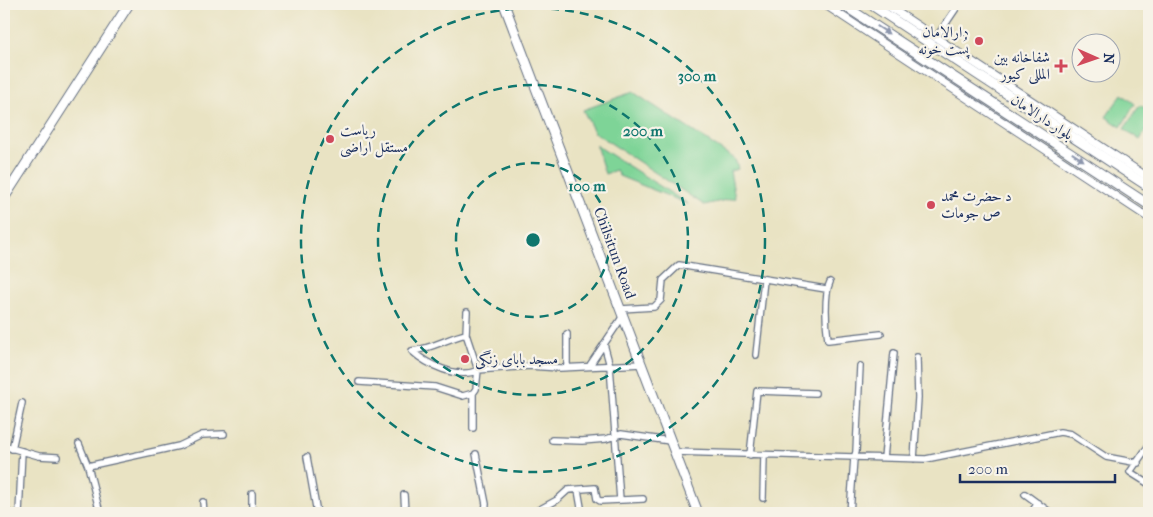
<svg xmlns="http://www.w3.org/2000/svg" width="1153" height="517" font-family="'IM FELL French Canon',Amiri,serif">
  <rect width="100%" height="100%" fill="#f7f3e8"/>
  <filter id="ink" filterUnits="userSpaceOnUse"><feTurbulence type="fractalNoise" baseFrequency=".02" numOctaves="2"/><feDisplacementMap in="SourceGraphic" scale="10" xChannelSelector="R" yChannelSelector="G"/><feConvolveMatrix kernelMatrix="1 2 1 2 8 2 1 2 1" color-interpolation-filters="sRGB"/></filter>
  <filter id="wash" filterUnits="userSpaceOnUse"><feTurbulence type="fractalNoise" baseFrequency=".0096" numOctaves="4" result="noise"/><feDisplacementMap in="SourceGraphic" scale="20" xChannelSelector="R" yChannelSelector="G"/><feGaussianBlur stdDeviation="1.12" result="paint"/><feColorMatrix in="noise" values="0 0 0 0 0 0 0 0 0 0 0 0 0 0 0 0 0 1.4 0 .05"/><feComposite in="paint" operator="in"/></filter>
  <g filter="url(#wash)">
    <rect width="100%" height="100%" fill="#e9e3c3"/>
    <path fill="#7ed497" stroke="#4c827a" d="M 633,92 L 735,159 L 738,169 L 730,171 L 735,198 L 704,205 L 594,132 L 583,110 Z
      M 1122,94 L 1135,104 L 1121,127 L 1106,117 Z
      M 1140,105 L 1149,111 L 1149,125 L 1140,140 L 1124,129 Z
      M 596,145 L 688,204 L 619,176 L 616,170 L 605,174 Z"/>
  </g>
  <g filter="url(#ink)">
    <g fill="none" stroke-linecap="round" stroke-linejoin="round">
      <defs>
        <path id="minor" d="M 936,38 L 959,4
          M 830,282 C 824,294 826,326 828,340 L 881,334
          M 621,309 L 654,307 L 661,300 L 663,280 L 679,265 L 826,289
          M 467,312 L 466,334 L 478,370 L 529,366 L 560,368 L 642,364
          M 567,334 L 567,367
          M 604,344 L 610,366 L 620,500
          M 412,351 C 431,349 448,338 466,334
          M 756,355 L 764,280
          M 590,365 L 623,316
          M 359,382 L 435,387 L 463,396 L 473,393 L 476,389 L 478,370 C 458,380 426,364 412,351
          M 473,428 L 473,393
          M 552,440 L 582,441 L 606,439 L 621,434 L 670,441
          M 79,444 L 88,466 L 100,513
          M 1149,445 L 1130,472 L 1149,484
          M 4,446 L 39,456 L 57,457
          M 12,449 L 22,403
          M 675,452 L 926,459 L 1060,432 L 1071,434 L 1106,457 L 1138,463
          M 476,454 L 486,504 L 485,513
          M 750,455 L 757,391 L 815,393
          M 307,457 L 317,513
          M 884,458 L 894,353
          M 914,459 L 918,398 L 917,357
          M 88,466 L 179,446 L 202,435 L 224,434
          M 578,490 L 582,513
          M 1025,494 L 1051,513
          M 404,495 L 405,513
          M 763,498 L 764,455
          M 203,502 L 204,513
          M 4,512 L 9,513
          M 19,513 L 22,451
          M 252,513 L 252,494
          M 533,513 L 557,500 L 568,490 L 595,488 L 597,499 L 600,501 L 643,499
          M 850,513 L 854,458 L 856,452 L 860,366
          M 1031,513 L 1038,503"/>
        <path id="tertiary" d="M 824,4 L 1149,218
          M 885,4 L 1149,178"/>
        <path id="secondary" d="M 504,4 L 698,513
          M 842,4 L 1149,205
          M 870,4 L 1149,187
          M 4,198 L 129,4"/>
      </defs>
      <use href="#minor" stroke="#636e81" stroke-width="8"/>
      <use href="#tertiary" stroke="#636e81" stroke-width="9"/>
      <use href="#secondary" stroke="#636e81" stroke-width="11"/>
      <use href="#minor" stroke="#fff" stroke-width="5.5"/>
      <use href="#tertiary" stroke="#fff" stroke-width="7"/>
      <use href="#secondary" stroke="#fff" stroke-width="9"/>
    </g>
    <defs><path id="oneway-solid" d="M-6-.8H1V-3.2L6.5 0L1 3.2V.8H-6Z" transform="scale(1.25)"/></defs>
    <g fill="#8d97ae">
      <use href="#oneway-solid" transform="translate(883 30) rotate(33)"/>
      <use href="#oneway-solid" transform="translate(1078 157) rotate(34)"/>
    </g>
  </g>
  <g fill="none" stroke="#0f766e" stroke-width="2.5" stroke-dasharray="9 6">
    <circle cx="533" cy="240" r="77"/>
    <circle cx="533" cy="240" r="155"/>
    <circle cx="533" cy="240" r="232"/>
  </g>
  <g fill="#d1495b" stroke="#f7f3e8" stroke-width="2">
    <circle cx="979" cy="41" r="5"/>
    <path d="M1058.5 58.5h5v5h5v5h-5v5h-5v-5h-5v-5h5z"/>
    <circle cx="330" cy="139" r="5"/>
    <circle cx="931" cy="205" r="5"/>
    <circle cx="465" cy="359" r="5"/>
  </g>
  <g text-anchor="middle" stroke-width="4.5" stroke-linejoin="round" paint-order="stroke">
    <g font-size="15" fill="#1b2f5e" stroke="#f7f3e8" text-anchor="start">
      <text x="969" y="37" text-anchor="end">دارالامان<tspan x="969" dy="17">پُست خونه</tspan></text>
      <text x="1050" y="62" text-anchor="end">شفاخانه بین<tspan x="1050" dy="17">المللی کیور</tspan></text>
      <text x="340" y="135">ریاست<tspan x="340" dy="17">مستقل اراضی</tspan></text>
      <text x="941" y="201">د حضرت محمد<tspan x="941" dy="17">ص جومات</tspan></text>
      <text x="475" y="364">مسجد بابای زنگی</text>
    </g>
    <g font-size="15" fill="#1b2f5e" stroke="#f7f3e8">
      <text transform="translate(1042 117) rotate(33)" y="5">بلوار دارالامان</text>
      <text transform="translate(615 253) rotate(70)" y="5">Chilsitun Road</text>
    </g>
  </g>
  <circle cx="533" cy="240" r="8" fill="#0f766e" stroke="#f7f3e8" stroke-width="2.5"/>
  <g font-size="15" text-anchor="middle" font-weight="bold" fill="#0f766e" stroke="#f7f3e8" stroke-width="4.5" stroke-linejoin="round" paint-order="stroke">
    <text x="697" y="81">300 m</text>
    <text x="643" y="136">200 m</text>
    <text x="587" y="191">100 m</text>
  </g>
  <rect width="1153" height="517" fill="none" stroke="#f7f3e8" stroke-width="20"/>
  <g transform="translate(1096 58) rotate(92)"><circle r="24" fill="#f7f3e8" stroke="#9fa5b1"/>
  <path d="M0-4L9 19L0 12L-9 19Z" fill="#d1495b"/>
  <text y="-8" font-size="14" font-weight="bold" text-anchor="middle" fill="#1b2f5e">N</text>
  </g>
  <path d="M960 474v8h155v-8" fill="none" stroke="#1b2f5e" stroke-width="2.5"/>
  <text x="968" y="474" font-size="15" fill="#1b2f5e" stroke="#f7f3e8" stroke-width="4" paint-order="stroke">200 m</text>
</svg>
